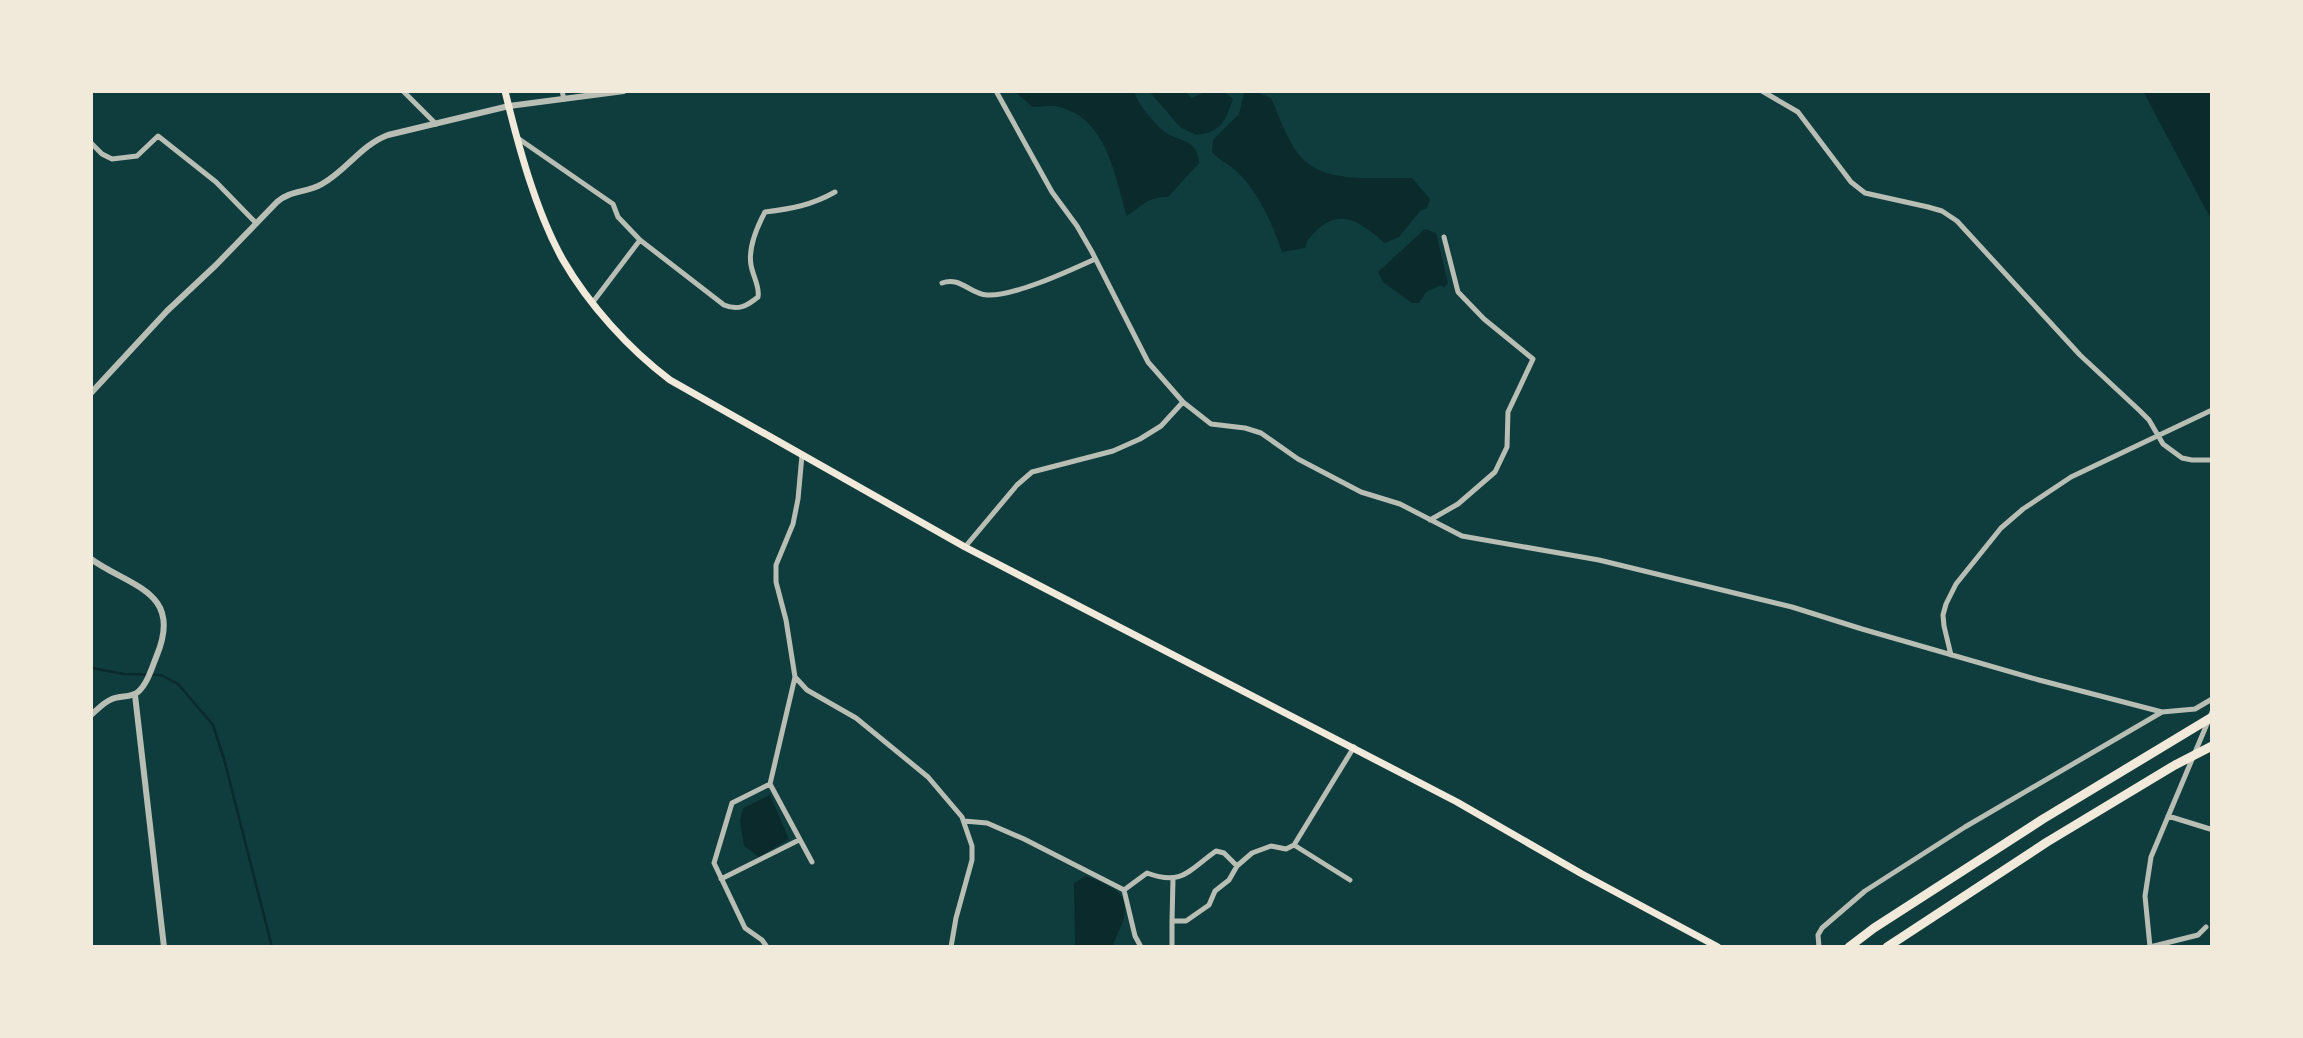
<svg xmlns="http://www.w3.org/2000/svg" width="2303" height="1038" font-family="'Space Grotesk',sans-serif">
  <rect width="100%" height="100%" fill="#0f3d3e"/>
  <path fill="#0a2a2b" d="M 1014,91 L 1134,91 C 1138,104 1150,118 1160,128 C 1175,143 1198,136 1199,163 L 1168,197 C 1147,197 1143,205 1127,216 C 1114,174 1107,116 1055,106 C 1049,105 1040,107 1033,107 Z
    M 1149,91 L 1184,91 L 1192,98 L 1207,91 L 1223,91 L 1233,99 C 1225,121 1222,132 1196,135 L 1180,127 Z
    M 1246,91 L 1254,91 L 1271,98 C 1280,118 1288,145 1305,161 C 1330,184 1380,177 1412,178 L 1430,199 L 1427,208 L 1420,211 L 1399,237 L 1385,243 C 1363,225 1343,206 1317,230 C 1311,236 1307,240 1305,248 L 1282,252 C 1272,223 1258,190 1234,169 C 1227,163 1219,160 1212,152 L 1213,140 L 1239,114 L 1244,93 Z
    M 2143,91 L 2212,91 L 2212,221 Z
    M 1425,229 L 1436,233 L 1448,283 L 1444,288 L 1441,285 L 1426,292 L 1419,303 L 1412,303 L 1384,283 L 1378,272 Z
    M 770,795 L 789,839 L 759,857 L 744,846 L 740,821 L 743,808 Z
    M 1086,876 C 1108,885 1132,891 1123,921 C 1120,930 1115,938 1113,947 L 1075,947 L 1074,883 Z"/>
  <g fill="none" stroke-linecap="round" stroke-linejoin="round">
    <path stroke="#0a2a2b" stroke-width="2.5" d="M 91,668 L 124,674 L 161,675 L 178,684 L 213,725 L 224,759 L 272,947"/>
    <path stroke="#b8beb3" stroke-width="5" d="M 403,91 L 436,124
      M 562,91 L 564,99
      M 1762,91 L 1798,112 L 1851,182 L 1865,193 L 1928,207 L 1942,211 L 1957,221 L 2080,355 L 2139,410 L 2149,420 L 2163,444 L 2182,458 L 2192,460 L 2212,460
      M 519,139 L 613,204 L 618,217 L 640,240 L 724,305 C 738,311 747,306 758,297 C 760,286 753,277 751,265 C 748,248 757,227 765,212 C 791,209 812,205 835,192
      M 91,143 L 102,154 L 112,159 L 137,156 L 158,136 L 216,182 L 256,223
      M 942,283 C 960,276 970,294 987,295 C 1013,297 1071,270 1095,259
      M 593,302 L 640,240
      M 1183,402 L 1211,424 L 1245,428 L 1261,433 L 1298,459 L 1361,492 L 1400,504 L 1462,536 L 1599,560 L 1792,607 L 1862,629 L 2039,680 L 2162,712 L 2195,709 L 2212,699
      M 802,455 L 798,499 L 793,524 L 776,565 L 776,582 L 786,620 L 795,677 L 770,784 L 812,862
      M 1430,520 L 1458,504 L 1495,472 L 1507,447 L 1508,412 L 1533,359 L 1484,319 L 1458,292 L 1444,237
      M 965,547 L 1017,485 L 1032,472 L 1113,451 L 1140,439 L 1161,426 L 1183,402 L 1148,362 L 1092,252 L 1077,226 L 1052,192 L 996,91
      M 1951,655 L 1944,626 L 1943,615 L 1946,604 L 1956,584 L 2001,528 L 2023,509 L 2071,477 L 2212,410
      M 795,677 L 807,690 L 856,718 L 928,777 L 962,817 L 972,846 L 972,860 L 956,918 L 951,947
      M 2168,816 L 2210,829
      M 964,821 L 987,823 L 1024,839 L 1124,890 L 1135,936 L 1141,947
      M 1294,845 L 1350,880
      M 721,879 L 799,840
      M 1124,890 L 1147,873 C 1182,886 1188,871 1216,851 L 1224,853 L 1237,866
      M 1172,921 L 1173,879
      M 767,947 L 762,940 L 745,928 L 714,863 L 732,803 L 770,784
      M 1172,947 L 1172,921 L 1186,921 L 1209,905 L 1215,891 L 1229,880 L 1237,866 L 1252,853 L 1271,846 L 1286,849 L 1294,845 L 1354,747
      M 1819,947 L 1818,935 L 1822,928 L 1865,891 L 1965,827 L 2162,712
      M 2150,947 L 2145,896 L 2151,857 L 2212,712
      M 2150,947 L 2198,935 L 2206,927"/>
    <path stroke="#b8beb3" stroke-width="6" d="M 91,393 L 167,311 L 216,265 L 277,202 C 290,190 307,193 322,184 C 347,170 361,145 388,135 L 509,106 L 624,91
      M 91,559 C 130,587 183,591 157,655 C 152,667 148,683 138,692 C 131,698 120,695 112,699 C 104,702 97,710 91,715
      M 135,695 L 164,947"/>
    <path stroke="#f1e9da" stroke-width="7" d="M 505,91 C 518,145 536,212 563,260 C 589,305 629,349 670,380 L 965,547 L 1457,802 L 1582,874 L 1718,947"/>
    <path stroke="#f1e9da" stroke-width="9" d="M 1849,947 L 1874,928 L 2043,819 L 2212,717
      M 1887,947 L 2047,842 L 2175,765 L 2212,746"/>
  </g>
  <rect width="2303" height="1038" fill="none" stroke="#f1e9da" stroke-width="186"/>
</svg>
